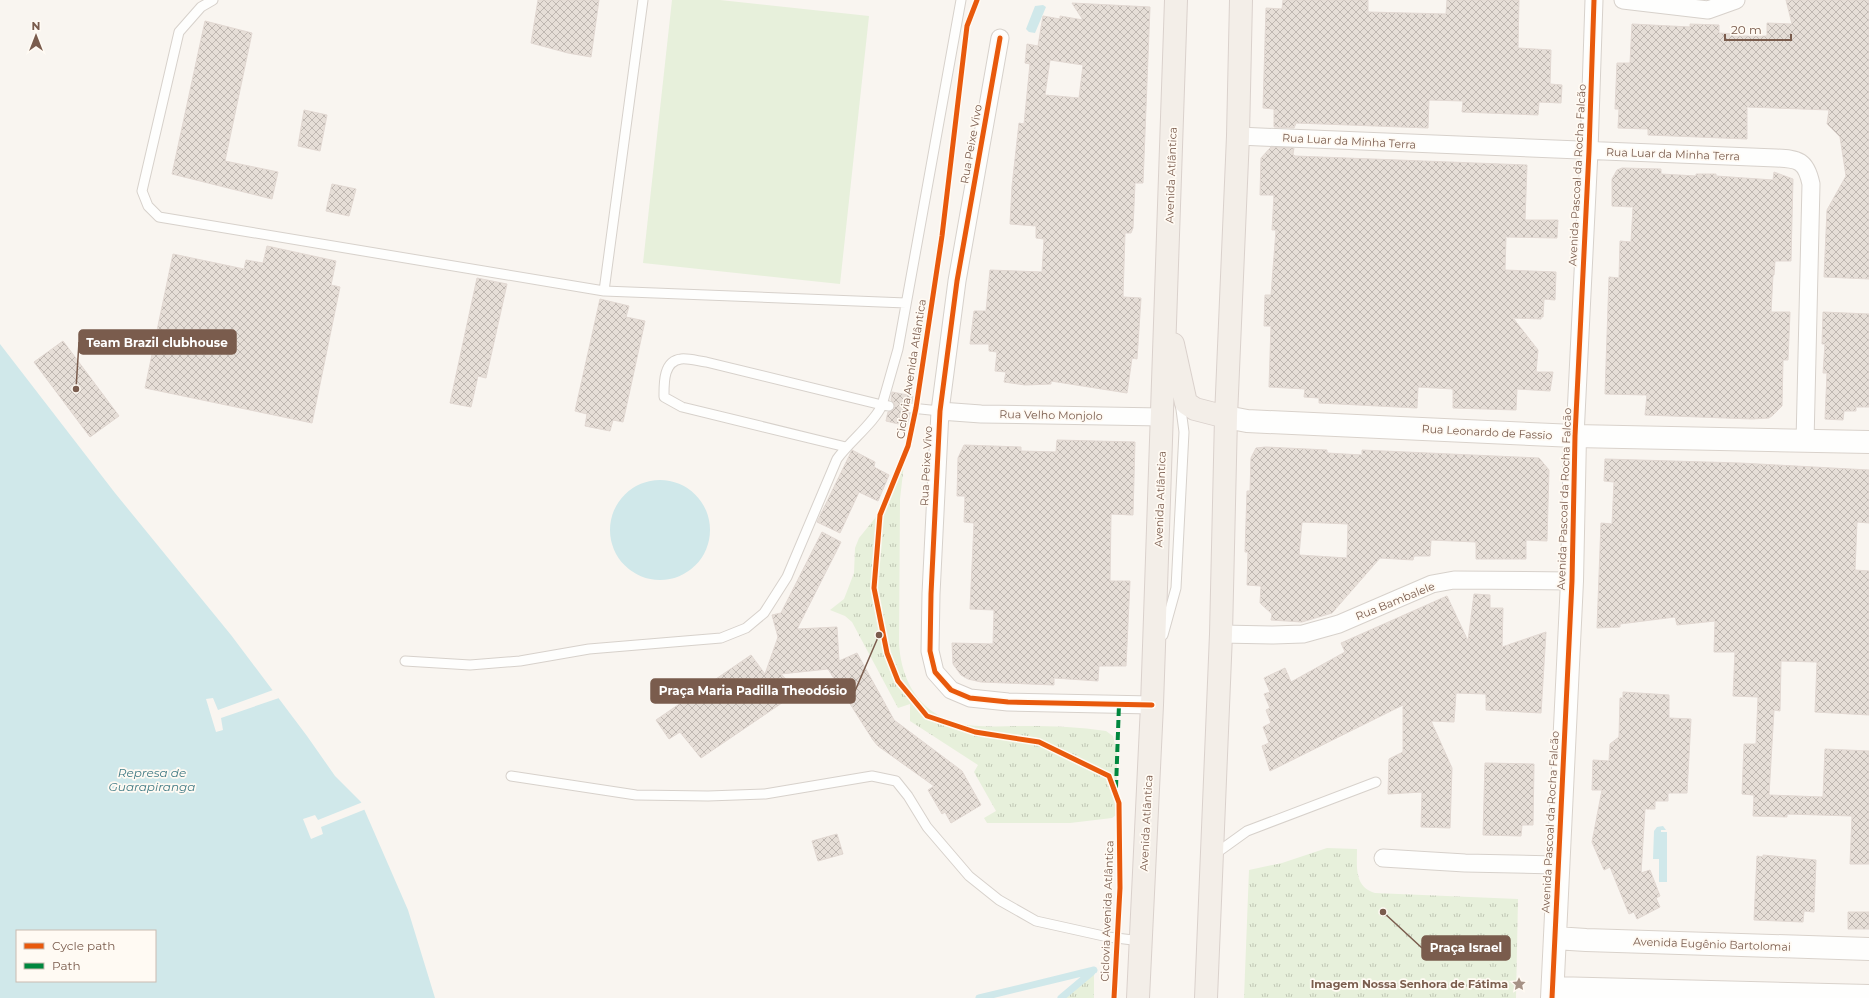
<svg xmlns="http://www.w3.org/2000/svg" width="1869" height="998" font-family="Montserrat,sans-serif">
  <defs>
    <pattern id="park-tufts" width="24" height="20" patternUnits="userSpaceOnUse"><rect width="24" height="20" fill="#e7f0db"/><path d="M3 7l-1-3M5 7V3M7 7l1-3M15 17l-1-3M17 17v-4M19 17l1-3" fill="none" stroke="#c0c6b4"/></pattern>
    <pattern id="building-cross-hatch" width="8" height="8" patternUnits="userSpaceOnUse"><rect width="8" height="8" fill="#e6ded7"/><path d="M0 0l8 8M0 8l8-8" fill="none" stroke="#bfb7b1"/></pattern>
  </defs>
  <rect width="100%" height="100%" fill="#f9f5f0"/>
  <path fill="url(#park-tufts)" d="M 904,464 L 900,499 L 899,644 C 901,673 912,700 938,715 C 944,718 949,722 955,723 C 978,728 1003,726 1027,726 C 1054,726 1080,727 1106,731 L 1113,736 L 1117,753 L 1117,810 L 1116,815 L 1112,818 L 1070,823 L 987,823 L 984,818 L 996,811 L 974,772 L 978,765 L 910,721 L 910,704 L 898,708 L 852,622 L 845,616 L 830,610 L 844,599 L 854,573 L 855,548 L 859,538 L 880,512 L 891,478 Z
    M 1327,848 L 1357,849 C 1357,867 1354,887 1375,893 L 1518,899 L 1516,998 L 1244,998 L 1249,870 L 1282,863 Z
    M 1094,970 L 1094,998 L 1061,998 Z"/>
  <path fill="#e7f0db" d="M 672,0 L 720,0 L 869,16 L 840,284 L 643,263 Z"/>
  <path fill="#d0e8ea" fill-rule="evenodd" d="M 1043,5 L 1046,7 L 1035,33 L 1029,32 L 1026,29 L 1035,6 Z
    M 0,344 L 115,493 L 231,635 L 307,736 L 335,776 L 361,802 L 408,910 L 435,998 L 0,998 ZM 17,931 L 155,931 L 155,981 L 17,981 Z
    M610 530a50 50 0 1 1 100 0a50 50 0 1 1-100 0Z
    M 1663,826 L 1666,830 L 1661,830 L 1661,832 L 1667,832 L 1667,882 L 1659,882 L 1659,859 L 1653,859 L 1654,831 L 1657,827 Z"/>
  <path fill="#f9f5f0" d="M 273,690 L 279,698 L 221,718 L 223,730 L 216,732 L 206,699 L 213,698 L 218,710 Z
    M 363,802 L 366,809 L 321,827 L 323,834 L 311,839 L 303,819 L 315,815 L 318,820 Z"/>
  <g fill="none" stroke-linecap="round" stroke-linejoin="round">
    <path stroke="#d0e8ea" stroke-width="7" d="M 979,998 L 1094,970
      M 1061,998 L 1092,972"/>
  </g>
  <path fill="url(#building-cross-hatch)" stroke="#e2d8d2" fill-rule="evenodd" d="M 538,0 L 599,0 L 591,57 L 568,53 L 531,43 Z
    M 1283,0 L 1368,0 L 1368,12 L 1446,14 L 1447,0 L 1519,0 L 1518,48 L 1551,50 L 1550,84 L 1562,85 L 1561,103 L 1539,102 L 1538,115 L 1462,112 L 1463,101 L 1429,100 L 1428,128 L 1296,123 L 1294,128 L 1274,127 L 1274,109 L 1263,108 L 1266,8 L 1282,9 Z
    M 1786,0 L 1869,0 L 1869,279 L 1824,277 L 1827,210 L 1846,176 L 1840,137 L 1827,124 L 1829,110 L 1747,107 L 1747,139 L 1648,135 L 1648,129 L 1618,128 L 1619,109 L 1615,109 L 1617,63 L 1630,63 L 1632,24 L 1690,27 L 1690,24 L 1719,25 L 1719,33 L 1733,34 L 1733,36 L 1767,36 L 1767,23 L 1792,24 Z
    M 1072,3 L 1150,7 L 1143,183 L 1135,183 L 1133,228 L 1131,233 L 1125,233 L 1123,297 L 1141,298 L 1137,359 L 1132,358 L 1127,393 L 1051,381 L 1051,384 L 1025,385 L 1004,382 L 1006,372 L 995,371 L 997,352 L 989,351 L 989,344 L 970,344 L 974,311 L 986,311 L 990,270 L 1042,272 L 1044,239 L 1036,238 L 1036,226 L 1010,224 L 1012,186 L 1019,123 L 1024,124 L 1030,64 L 1025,63 L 1027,44 L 1038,46 L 1043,16 L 1060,19 L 1060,16 L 1083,20 ZM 1050,60 L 1083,65 L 1079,98 L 1045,95 Z
    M 205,21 L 252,33 L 225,161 L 278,172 L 272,199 L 172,174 Z
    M 304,110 L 327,115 L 320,151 L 298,146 Z
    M 1271,147 L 1294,148 L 1293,154 L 1295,156 L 1527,165 L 1525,220 L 1558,220 L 1557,238 L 1506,237 L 1505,270 L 1556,272 L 1555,300 L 1544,299 L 1543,317 L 1541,317 L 1541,319 L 1513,318 L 1538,350 L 1536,372 L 1553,372 L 1550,391 L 1517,389 L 1516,410 L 1453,408 L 1453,389 L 1418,387 L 1417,408 L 1319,403 L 1319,398 L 1304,397 L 1305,389 L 1269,387 L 1271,326 L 1264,326 L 1265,295 L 1271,295 L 1276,230 L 1272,230 L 1274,195 L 1260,195 L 1261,158 Z
    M 1622,168 L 1661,169 L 1661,174 L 1696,176 L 1696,174 L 1716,174 L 1716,176 L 1773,180 L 1774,172 L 1793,179 L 1791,261 L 1775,261 L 1774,275 L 1773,275 L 1771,312 L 1790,312 L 1788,360 L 1783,360 L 1782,406 L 1773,415 L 1769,418 L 1752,419 L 1645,415 L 1647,395 L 1605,394 L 1609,277 L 1619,278 L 1620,241 L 1631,242 L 1633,207 L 1612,206 L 1612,179 L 1617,170 Z
    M 332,184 L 356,189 L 349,216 L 326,211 Z
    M 267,246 L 336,261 L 331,285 L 340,287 L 312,423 L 145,388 L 173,254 L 244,269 L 246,260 L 263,263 Z
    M 477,278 L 507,284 L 486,378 L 478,376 L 471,407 L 450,403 Z
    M 600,299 L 629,306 L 626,317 L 645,321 L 623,422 L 613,420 L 610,431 L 585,426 L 587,414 L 575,411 Z
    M 1823,312 L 1869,314 L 1869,407 L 1856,407 L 1856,411 L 1844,411 L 1843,420 L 1825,419 L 1827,373 L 1823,373 L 1825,344 L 1822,344 Z
    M 63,341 L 119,416 L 90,437 L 34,362 Z
    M 892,392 L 913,396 L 912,402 L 908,403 L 905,407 L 906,411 L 910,414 L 907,426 L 886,421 L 888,412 L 892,411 L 895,407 L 894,403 L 891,400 Z
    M 1057,440 L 1135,442 L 1133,515 L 1111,514 L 1110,581 L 1130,581 L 1126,666 L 1099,666 L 1098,681 L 1054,678 L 1054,685 L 981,682 L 968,679 L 961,675 L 953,664 L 952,643 L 993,644 L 994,610 L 970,609 L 974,523 L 964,522 L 965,496 L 957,496 L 958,458 L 964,445 L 1021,447 L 1021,451 L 1056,452 Z
    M 1266,447 L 1327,450 L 1327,453 L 1362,455 L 1362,450 L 1539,458 L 1549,470 L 1547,541 L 1526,540 L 1526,559 L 1476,559 L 1476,542 L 1431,540 L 1430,556 L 1414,556 L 1413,560 L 1380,558 L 1332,613 L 1302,622 L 1271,620 L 1272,614 L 1260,603 L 1261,586 L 1247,585 L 1248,552 L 1245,552 L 1247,491 L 1250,491 L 1251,458 L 1256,448 ZM 1302,522 L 1348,524 L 1347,558 L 1299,555 Z
    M 852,450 L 875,462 L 874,467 L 889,475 L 878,501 L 859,492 L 840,533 L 817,522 Z
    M 1605,459 L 1740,463 L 1869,470 L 1869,523 L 1857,522 L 1855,570 L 1869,571 L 1869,715 L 1815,712 L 1817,662 L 1781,661 L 1780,711 L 1774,710 L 1769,795 L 1823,797 L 1825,749 L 1869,751 L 1869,864 L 1850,864 L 1852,816 L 1787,814 L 1787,817 L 1753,816 L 1754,795 L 1742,794 L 1744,744 L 1756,744 L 1758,697 L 1733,696 L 1735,652 L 1714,652 L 1715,621 L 1677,625 L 1675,617 L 1620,624 L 1620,627 L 1597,628 L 1601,523 L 1612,524 L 1614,482 L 1604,481 Z
    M 822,532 L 841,542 L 797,629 L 837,627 L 839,661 L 857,653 L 894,720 L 962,771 L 981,805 L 951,823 L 945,812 L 942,814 L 928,790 L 934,786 L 878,746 L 873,740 L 828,669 L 781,674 L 798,692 L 701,758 L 680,732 L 669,739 L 656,720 L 751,655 L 765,674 L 778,637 L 772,615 L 781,613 Z
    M 1474,594 L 1490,595 L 1490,608 L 1503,608 L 1502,647 L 1546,632 L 1541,713 L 1486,710 L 1486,694 L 1456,693 L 1454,722 L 1431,721 L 1452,768 L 1450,828 L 1421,827 L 1422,792 L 1388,794 L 1389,759 L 1403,752 L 1403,705 L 1270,771 L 1262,746 L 1269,743 L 1263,727 L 1271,723 L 1266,710 L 1270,708 L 1264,694 L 1270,692 L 1264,678 L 1285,668 L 1291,682 L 1345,652 L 1341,643 L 1447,596 L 1468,641 Z
    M 1623,692 L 1669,695 L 1669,718 L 1691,719 L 1687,793 L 1668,793 L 1668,801 L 1655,801 L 1655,809 L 1645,809 L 1641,873 L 1650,870 L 1660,896 L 1656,898 L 1660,907 L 1637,919 L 1634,912 L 1629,914 L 1610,867 L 1604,870 L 1592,842 L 1602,790 L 1592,790 L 1593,760 L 1609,761 L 1610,744 L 1619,737 L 1620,698 L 1623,698 Z
    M 1485,763 L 1534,764 L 1533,825 L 1522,825 L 1521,836 L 1483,835 Z
    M 837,834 L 843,854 L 818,861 L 812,841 Z
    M 1763,855 L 1816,860 L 1814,912 L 1804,911 L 1803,922 L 1754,920 L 1757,856 L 1763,857 Z
    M 1848,912 L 1869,912 L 1869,929 L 1848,929 Z"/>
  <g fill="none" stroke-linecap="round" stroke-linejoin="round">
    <defs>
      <path id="lane" d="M 213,0 L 201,7 L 179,32 L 142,191 L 148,206 L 159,217 L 604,291 L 906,303
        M 604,291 L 643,0
        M 889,406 L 882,405 L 898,349 L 961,0
        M 911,408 L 940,411
        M 1163,635 L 1176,588 L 1184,432 L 1180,402
        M 405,661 L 470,665 L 520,661 L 589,649 L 721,638 L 746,628 L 764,613 L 787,577 L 837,459 C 849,442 875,422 882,405 L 706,362 C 698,361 688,358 681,359 C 663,361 664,384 664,397 L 682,407 L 846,447
        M 511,776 L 636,795 L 708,796 L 765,794 L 872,776 L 896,781 L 908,796 L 927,827 L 969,876 L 999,900 L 1036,921 L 1108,937 L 1141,941
        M 1215,854 L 1247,831 L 1376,782"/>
      <path id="street" d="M 1623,0 L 1708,10 L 1736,0
        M 1000,38 L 957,281 L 940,411 L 931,594 L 930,651 L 935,672 L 951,690 L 970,698 L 1008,702 L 1152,705
        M 1238,136 L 1776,158 C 1798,159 1806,160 1811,184 L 1805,442
        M 940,411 L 981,414 L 1162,417
        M 1575,436 L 1589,151 L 1594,0
        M 1221,634 L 1273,635 L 1303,634 L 1339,624 L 1432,584 L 1454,580 L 1572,581
        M 1383,858 L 1465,863 L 1557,865"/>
      <path id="secondary" d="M 1226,417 L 1247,421 L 1575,436 L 1869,442
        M 1555,938 L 1586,940 L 1869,949
        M 1553,988 L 1869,996
        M 1552,998 L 1572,581 L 1575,436"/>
      <path id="primary" d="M 1173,344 L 1186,403 L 1195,409 L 1226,417
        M 1138,998 L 1152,705 L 1176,0
        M 1206,998 L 1221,634 L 1226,417 L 1238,136 L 1241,0"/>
    </defs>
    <use href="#lane" stroke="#d7d1cb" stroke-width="11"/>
    <use href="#street" stroke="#d7d1cb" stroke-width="19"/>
    <use href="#secondary" stroke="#d9d2cb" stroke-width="24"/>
    <use href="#primary" stroke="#dad1cc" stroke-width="24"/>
    <use href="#lane" stroke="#fefefd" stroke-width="9"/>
    <use href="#street" stroke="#fefefd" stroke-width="17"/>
    <use href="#secondary" stroke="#fefefd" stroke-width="22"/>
    <use href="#primary" stroke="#f3eee8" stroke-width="22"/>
    <path stroke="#00873e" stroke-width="4" stroke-dasharray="8 4" stroke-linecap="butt" d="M 1116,788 L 1119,704"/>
    <defs>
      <path id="cycleway" d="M 977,0 L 967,26 L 942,236 L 916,408 L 908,446 L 880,515 L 874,588 L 887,653 L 898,681 L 927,716 L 975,732 L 1039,742 L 1109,776 L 1119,803 L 1120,888 L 1114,998
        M 1000,38 L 957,281 L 940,411 L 931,594 L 930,651 L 935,672 L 951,690 L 970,698 L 1008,702 L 1152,705
        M 1552,998 L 1572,581 L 1575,436 L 1589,151 L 1594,0"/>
    </defs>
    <use href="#cycleway" stroke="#fffaf3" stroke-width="8"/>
    <use href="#cycleway" stroke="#e8590c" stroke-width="5"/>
  </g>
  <defs>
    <symbol id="sight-bare" viewBox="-9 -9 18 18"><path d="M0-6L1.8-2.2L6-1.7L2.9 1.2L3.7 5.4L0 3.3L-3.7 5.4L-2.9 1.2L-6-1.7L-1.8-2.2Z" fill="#a69286" stroke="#fffaf3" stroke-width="2.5" paint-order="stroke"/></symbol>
  </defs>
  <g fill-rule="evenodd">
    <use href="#sight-bare" x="1509" y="974" width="20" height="20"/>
  </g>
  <g text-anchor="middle" stroke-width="3.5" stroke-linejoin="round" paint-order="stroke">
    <g font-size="11" fill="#7a5c4d" stroke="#fffaf3">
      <text transform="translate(1349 141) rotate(3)" y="4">Rua Luar da Minha Terra</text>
      <text transform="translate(971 144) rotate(-80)" y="4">Rua Peixe Vivo</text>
      <text transform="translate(1673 154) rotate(2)" y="4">Rua Luar da Minha Terra</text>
      <text transform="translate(1171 175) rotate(-88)" y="4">Avenida Atlântica</text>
      <text transform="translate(1577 175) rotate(-87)" y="4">Avenida Pascoal da Rocha Falcão</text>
      <text transform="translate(911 369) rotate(-81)" y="4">Ciclovia Avenida Atlântica</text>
      <text transform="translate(1051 415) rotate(1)" y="4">Rua Velho Monjolo</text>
      <text transform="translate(1487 432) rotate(3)" y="4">Rua Leonardo de Fassio</text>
      <text transform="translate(926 466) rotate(-87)" y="4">Rua Peixe Vivo</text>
      <text transform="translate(1160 499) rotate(-88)" y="4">Avenida Atlântica</text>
      <text transform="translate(1564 499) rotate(-88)" y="4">Avenida Pascoal da Rocha Falcão</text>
      <text transform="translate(1395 601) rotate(-22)" y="4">Rua Bambalele</text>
      <text transform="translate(1550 822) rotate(-87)" y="4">Avenida Pascoal da Rocha Falcão</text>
      <text transform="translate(1146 823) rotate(-87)" y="4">Avenida Atlântica</text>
      <text transform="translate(1107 911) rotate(-88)" y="4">Ciclovia Avenida Atlântica</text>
      <text transform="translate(1712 944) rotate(2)" y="4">Avenida Eugênio Bartolomai</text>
    </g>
    <g font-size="11" font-weight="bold" fill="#7a5c4d" stroke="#fffaf3" text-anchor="end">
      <text x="1508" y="988">Imagem Nossa Senhora de Fátima</text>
    </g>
    <g font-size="12" font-style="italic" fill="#437c86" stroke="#fffaf3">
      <text x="152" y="777">Represa de<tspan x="152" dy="14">Guarapiranga</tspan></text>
    </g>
  </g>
  <path fill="none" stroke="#7a5c4d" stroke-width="1.5" d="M76 389L79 342M879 635L855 691M1383 912L1422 948"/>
  <g fill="#7a5c4d" stroke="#fffaf3" stroke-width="1.5">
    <circle cx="76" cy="389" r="4"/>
    <circle cx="879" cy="635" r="4"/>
    <circle cx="1383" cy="912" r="4"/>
  </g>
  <g fill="#7a5c4d" stroke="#7a5c4d" stroke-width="1.5">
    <rect x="79" y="330" width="157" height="24" rx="4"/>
    <rect x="651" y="679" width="204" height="24" rx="4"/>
    <rect x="1422" y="936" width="88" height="24" rx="4"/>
  </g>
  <g font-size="12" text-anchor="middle" font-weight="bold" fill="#fff">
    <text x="157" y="347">Team Brazil clubhouse</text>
    <text x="753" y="695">Praça Maria Padilla Theodósio</text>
    <text x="1466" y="952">Praça Israel</text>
  </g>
  <rect x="16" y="930" width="140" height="52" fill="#fffaf3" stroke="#cabbb1"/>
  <rect x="24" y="943" width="20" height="6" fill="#e8590c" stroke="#cabbb1"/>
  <text x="52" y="950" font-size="12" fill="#7a5c4d">Cycle path</text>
  <rect x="24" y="963" width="20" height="6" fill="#00873e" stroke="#cabbb1"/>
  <text x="52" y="970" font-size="12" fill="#7a5c4d">Path</text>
  <g transform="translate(36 36)" stroke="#fffaf3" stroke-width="3" paint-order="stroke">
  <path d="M0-3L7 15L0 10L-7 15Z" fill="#7a5c4d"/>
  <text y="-6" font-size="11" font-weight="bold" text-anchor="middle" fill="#7a5c4d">N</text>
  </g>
  <path d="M1725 34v6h66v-6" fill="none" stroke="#7a5c4d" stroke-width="2"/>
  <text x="1731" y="34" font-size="12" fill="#7a5c4d" stroke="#fffaf3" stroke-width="3" paint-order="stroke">20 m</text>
</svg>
